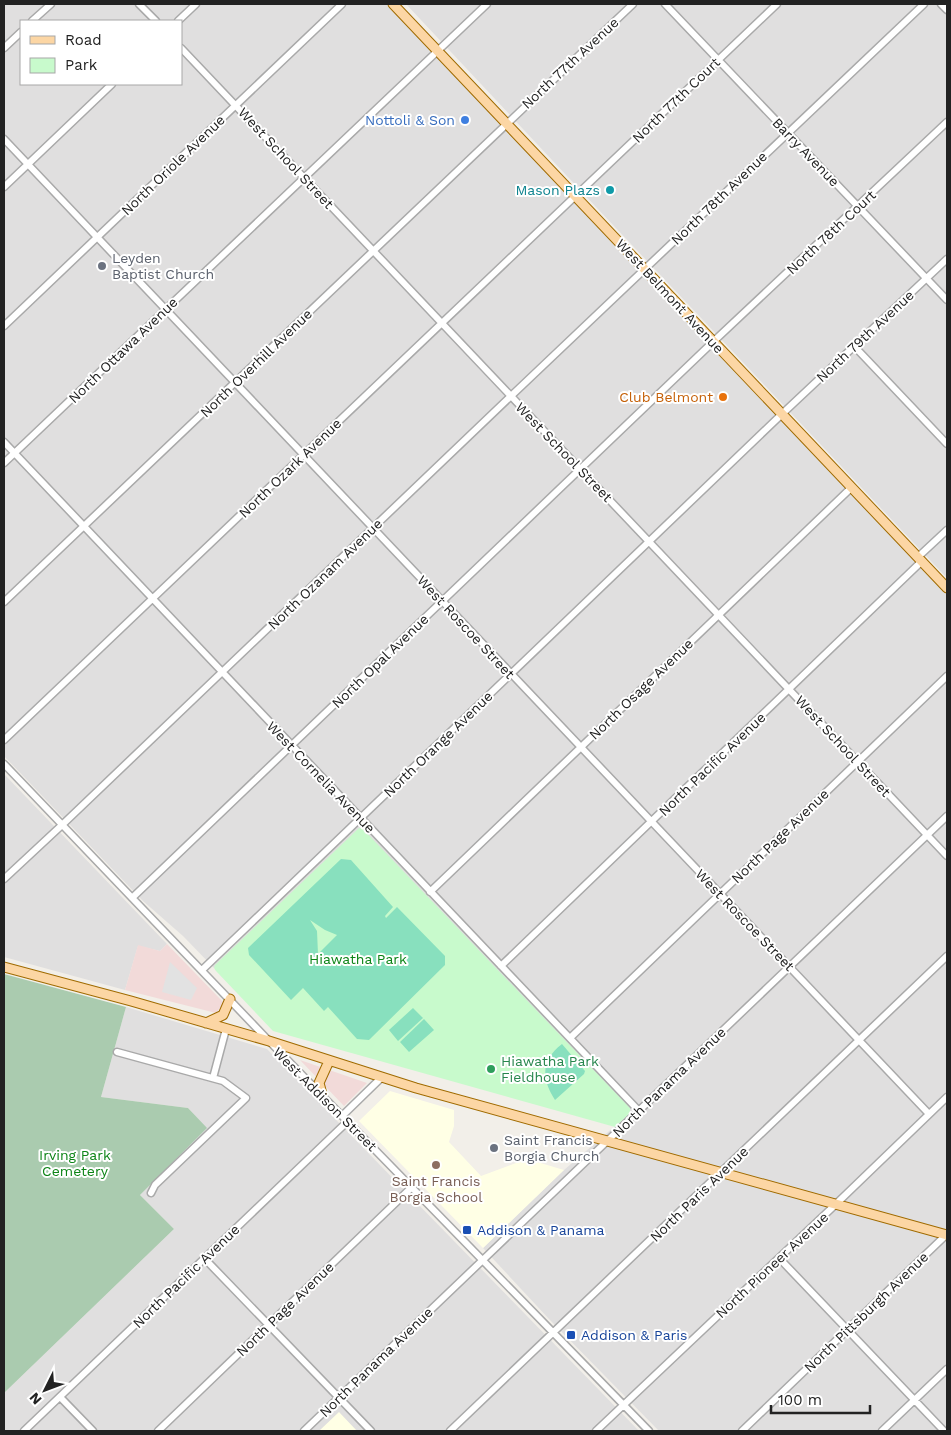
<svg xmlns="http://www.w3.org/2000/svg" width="951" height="1435" font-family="'Work Sans',sans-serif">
  <rect width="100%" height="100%" fill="#f2efe9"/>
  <path fill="#e0dfdf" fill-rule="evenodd" d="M 4,4 L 395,4 L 947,592 L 947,1431 L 659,1431 L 549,1319 L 483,1248 L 564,1170 L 630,1113 L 216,965 L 214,968 L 183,936 L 143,901 L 4,756 ZM 21,21 L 181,21 L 181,84 L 21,84 Z
    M 406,4 L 947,4 L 947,578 L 596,207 Z
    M 4,774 L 167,944 L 160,951 L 138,946 L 125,990 L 4,957 Z
    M 126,1007 L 267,1049 L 639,1431 L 4,1431 L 4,1393 L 174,1229 L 140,1195 L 206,1128 L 188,1108 L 101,1097 Z"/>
  <path fill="#f2dad9" d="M 167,944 L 224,1003 L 216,1013 L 125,990 L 138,945 L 160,951 Z
    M 300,1060 L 367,1083 L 344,1106 Z"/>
  <path fill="#ffffe5" d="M 390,1091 L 454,1110 L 454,1126 L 449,1142 L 481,1176 L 527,1159 L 564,1170 L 483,1248 L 359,1121 Z
    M 339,1412 L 357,1431 L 319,1431 Z"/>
  <path fill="#aacbaf" d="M 4,974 L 126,1007 L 101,1097 L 188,1108 L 207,1128 L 140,1195 L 174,1229 L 4,1393 Z"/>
  <path fill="#c8facc" d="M 359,828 L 362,828 L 630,1108 L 630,1113 L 615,1127 L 273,1031 L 216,971 L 214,968 L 215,965 Z"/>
  <path fill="#88e0be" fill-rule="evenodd" d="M 341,859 L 351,860 L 393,907 L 385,916 L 386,918 L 397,907 L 445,956 L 445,965 L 369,1040 L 357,1039 L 328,1007 L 324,1011 L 303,988 L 291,1000 L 249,955 L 248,948 ZM 310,920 L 325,930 L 337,935 L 318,954 L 317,931 Z
    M 413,1008 L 423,1018 L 398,1041 L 389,1030 Z
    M 424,1019 L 434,1030 L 409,1052 L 400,1042 Z
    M 562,1044 L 585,1071 L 584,1074 L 555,1100 C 541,1078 541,1060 562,1044 Z"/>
  <path fill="#e2e2e2" d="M 170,962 L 197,988 L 191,1000 L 162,992 Z"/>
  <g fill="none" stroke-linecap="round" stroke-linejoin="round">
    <defs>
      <path id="minor" d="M 139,4 L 156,21
        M 665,4 L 947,300
        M 941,4 L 947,10
        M 32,21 L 51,4
        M 178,21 L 196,4
        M 4,48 L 21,32
        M 181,48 L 947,856
        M 4,139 L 929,1114
        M 4,187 L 112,84
        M 4,326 L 342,4
        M 854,346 L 947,444
        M 4,442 L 639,1111
        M 4,463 L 487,4
        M 918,557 L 947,530
        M 4,602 L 633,4
        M 4,740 L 777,4
        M 4,764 L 269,1041 L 649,1431
        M 4,879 L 62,825 L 511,396 L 924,4
        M 430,892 L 852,487
        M 132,898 L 714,341 L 947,122
        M 501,966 L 922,561
        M 202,970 L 782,414 L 947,259
        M 570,1038 L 947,676
        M 117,1052 L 223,1081 L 246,1098 L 155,1185 L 151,1193
        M 213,1078 L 226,1029
        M 342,1116 L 381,1078
        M 204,1258 L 371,1431
        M 779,1258 L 944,1431
        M 60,1397 L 93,1431
        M 24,1431 L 348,1121
        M 158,1431 L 412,1187
        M 304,1431 L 947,816
        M 450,1431 L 947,956
        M 596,1431 L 836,1204 L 947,1097
        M 742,1431 L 947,1234
        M 882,1431 L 947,1369"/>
      <path id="major" d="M 393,4 L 947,588
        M 4,967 L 131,1001 L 269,1041 L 416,1088 L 947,1235
        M 206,1023 L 223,1015 L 230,999
        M 322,1094 L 319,1083 L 329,1061"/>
    </defs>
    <use href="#minor" stroke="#a9a9a9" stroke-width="9"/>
    <use href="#major" stroke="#a06b00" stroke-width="11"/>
    <use href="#minor" stroke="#fff" stroke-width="6"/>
    <use href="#major" stroke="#fcd6a4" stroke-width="9"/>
  </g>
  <circle fill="#3f7fe0" stroke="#fff" stroke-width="2" cx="465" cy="120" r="5"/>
  <circle fill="#0f9aa8" stroke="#fff" stroke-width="2" cx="610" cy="190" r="5"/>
  <g fill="#6b7280" stroke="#fff" stroke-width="2">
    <circle cx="102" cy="266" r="5"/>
    <circle cx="494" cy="1148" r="5"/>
  </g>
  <circle fill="#e8710a" stroke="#fff" stroke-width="2" cx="723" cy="397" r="5"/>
  <circle fill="#2e9e5b" stroke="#fff" stroke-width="2" cx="491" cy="1069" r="5"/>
  <circle fill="#8d6e63" stroke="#fff" stroke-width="2" cx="436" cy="1165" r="5"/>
  <g fill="#1a4fb4" stroke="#fff" stroke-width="2">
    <rect x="462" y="1225" width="10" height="10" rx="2.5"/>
    <rect x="566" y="1330" width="10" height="10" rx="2.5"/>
  </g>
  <g text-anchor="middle" stroke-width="4" stroke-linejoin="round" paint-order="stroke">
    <g font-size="14" fill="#222" stroke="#fff">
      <text transform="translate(570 63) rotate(-43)" y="5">North 77th Avenue</text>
      <text transform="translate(676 100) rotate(-44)" y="5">North 77th Court</text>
      <text transform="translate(806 152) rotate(46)" y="5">Barry Avenue</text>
      <text transform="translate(286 158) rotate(47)" y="5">West School Street</text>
      <text transform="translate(173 165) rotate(-44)" y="5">North Oriole Avenue</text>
      <text transform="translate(719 198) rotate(-44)" y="5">North 78th Avenue</text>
      <text transform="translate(831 232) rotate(-43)" y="5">North 78th Court</text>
      <text transform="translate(670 296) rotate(47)" y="5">West Belmont Avenue</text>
      <text transform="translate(865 336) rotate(-43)" y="5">North 79th Avenue</text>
      <text transform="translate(123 350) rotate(-44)" y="5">North Ottawa Avenue</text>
      <text transform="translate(256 363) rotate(-44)" y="5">North Overhill Avenue</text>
      <text transform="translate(564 452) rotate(46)" y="5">West School Street</text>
      <text transform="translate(290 468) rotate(-44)" y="5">North Ozark Avenue</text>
      <text transform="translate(325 574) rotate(-44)" y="5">North Ozanam Avenue</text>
      <text transform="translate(466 627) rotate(47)" y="5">West Roscoe Street</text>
      <text transform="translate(380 661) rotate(-44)" y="5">North Opal Avenue</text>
      <text transform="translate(641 689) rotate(-44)" y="5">North Osage Avenue</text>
      <text transform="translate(438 744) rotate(-44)" y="5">North Orange Avenue</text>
      <text transform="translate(843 746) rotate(47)" y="5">West School Street</text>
      <text transform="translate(712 764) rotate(-44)" y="5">North Pacific Avenue</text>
      <text transform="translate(321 777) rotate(46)" y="5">West Cornelia Avenue</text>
      <text transform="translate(780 836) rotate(-44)" y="5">North Page Avenue</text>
      <text transform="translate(745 920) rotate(46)" y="5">West Roscoe Street</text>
      <text transform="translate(669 1082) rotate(-44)" y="5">North Panama Avenue</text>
      <text transform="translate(325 1099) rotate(45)" y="5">West Addison Street</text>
      <text transform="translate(699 1194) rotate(-44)" y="5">North Paris Avenue</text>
      <text transform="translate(772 1265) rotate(-43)" y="5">North Pioneer Avenue</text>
      <text transform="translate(186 1276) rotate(-44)" y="5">North Pacific Avenue</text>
      <text transform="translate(285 1309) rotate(-44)" y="5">North Page Avenue</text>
      <text transform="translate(866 1312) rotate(-44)" y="5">North Pittsburgh Avenue</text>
      <text transform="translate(376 1362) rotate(-44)" y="5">North Panama Avenue</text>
    </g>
    <g font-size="14" fill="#366cbe" stroke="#fff" text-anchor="end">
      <text x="455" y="125">Nottoli &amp; Son</text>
    </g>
    <g font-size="14" fill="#0d838f" stroke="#fff" text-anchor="end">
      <text x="600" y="195">Mason Plazs</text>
    </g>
    <g font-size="14" fill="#5b616d" stroke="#fff" text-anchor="start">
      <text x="112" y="263">Leyden<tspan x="112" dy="16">Baptist Church</tspan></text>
      <text x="504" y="1145">Saint Francis<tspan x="504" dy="16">Borgia Church</tspan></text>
    </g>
    <g font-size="14" fill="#c56008" stroke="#fff" text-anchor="end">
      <text x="713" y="402">Club Belmont</text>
    </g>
    <g font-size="14" fill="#0c8416" stroke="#fff">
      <text x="358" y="964">Hiawatha Park</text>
      <text x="75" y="1160">Irving Park<tspan x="75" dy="16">Cemetery</tspan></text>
    </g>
    <g font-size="14" fill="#27864d" stroke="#fff" text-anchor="start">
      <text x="501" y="1066">Hiawatha Park<tspan x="501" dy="16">Fieldhouse</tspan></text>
    </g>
    <g font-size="14" fill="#785e54" stroke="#fff">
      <text x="436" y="1186">Saint Francis<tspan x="436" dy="16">Borgia School</tspan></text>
    </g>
    <g font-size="14" fill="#164399" stroke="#fff" text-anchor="start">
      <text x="477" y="1235">Addison &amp; Panama</text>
      <text x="581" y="1340">Addison &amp; Paris</text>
    </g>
  </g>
  <rect width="951" height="1435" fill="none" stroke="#222222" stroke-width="10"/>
  <rect x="20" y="20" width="162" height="65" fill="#ffffff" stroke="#a7a7a7"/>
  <rect x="30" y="36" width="25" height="8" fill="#fcd6a4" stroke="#a7a7a7"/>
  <text x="65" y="45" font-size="15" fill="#222222">Road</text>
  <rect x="30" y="58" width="25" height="15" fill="#c8facc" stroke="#a7a7a7"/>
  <text x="65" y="70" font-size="15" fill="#222222">Park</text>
  <g transform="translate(45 1390) rotate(228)" stroke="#ffffff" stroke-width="4" paint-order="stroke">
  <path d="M0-4L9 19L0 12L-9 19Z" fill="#222222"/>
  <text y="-8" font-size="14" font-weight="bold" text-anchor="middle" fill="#222222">N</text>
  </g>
  <path d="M771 1405v8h99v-8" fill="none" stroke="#222222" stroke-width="2.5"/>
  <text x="778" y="1405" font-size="15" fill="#222222" stroke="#ffffff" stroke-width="4" paint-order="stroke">100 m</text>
</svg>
